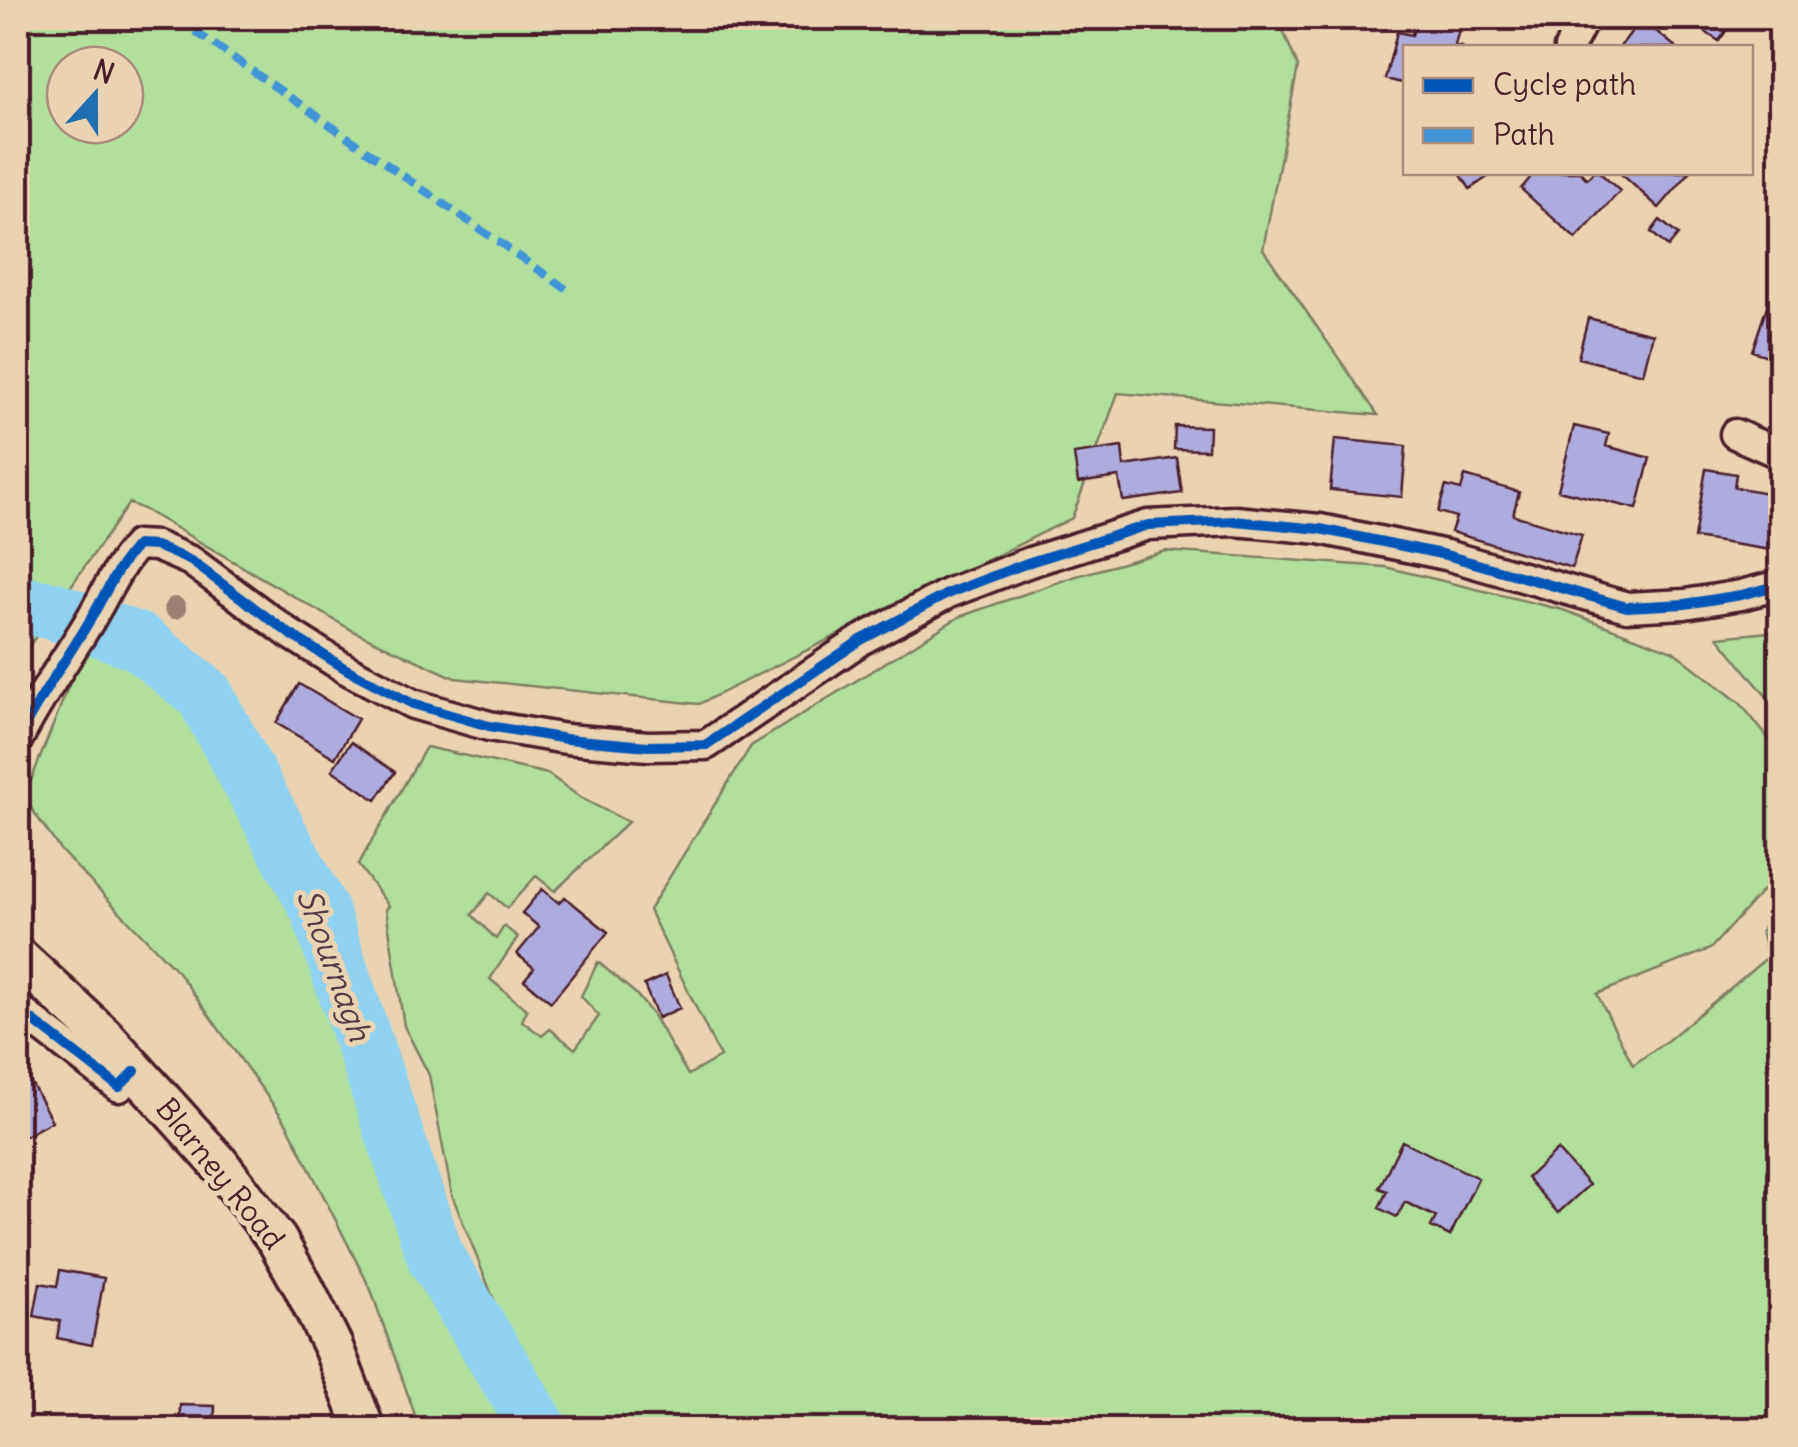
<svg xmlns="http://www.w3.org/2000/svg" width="1798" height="1447" font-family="Delius,sans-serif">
  <rect width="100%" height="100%" fill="#ead3b3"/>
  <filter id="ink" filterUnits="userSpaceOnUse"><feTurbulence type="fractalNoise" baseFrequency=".01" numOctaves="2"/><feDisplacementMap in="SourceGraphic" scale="20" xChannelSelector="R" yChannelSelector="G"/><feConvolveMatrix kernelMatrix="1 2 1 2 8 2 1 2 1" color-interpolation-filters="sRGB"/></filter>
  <g filter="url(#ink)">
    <path fill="#b1de9d" stroke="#7e7e64" stroke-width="2.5" fill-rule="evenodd" d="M 18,18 L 1278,18 L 1298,67 L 1263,249 L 1378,415 L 1118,393 L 1072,518 L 699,704 L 455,678 L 355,632 L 143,509 L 129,503 L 18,662 ZM 65,65 L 125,65 L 125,125 L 65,125 Z
      M 1165,551 L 1385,567 L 1563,610 L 1673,651 L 1740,703 L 1780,753 L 1780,803 L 1765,888 L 1710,949 L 1597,994 L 1633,1065 L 1668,1040 L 1769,956 L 1761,932 L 1780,899 L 1780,1429 L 566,1429 L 498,1310 L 452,1195 L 429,1075 L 404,1026 L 386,909 L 389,906 L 358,865 L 426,747 L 548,774 L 581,798 L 628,822 L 555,891 L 536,876 L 507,908 L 489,893 L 472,915 L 496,939 L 504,926 L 518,937 L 490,979 L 527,1010 L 522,1021 L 542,1036 L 550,1029 L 575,1049 L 599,1016 L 581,996 L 598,962 L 636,994 L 653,1015 L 688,1075 L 720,1057 L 649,910 L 751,746 L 959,617 L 1073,577 Z
      M 1780,631 L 1780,713 L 1718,637 Z
      M 97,638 L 125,651 L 172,678 L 196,707 L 225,773 L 296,891 L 377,1130 L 429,1271 L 521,1429 L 420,1429 L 371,1290 L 287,1124 L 178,972 L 61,851 L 24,798 L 73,675 Z"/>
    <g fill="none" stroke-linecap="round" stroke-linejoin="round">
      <path stroke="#8ed2ef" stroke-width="58" d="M 18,604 L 54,611 L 139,642 L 204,694 L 319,909 L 436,1258 L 540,1430"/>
    </g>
    <path fill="#aeacdd" stroke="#4a1f2b" stroke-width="2.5" d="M 1684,18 L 1735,18 L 1719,41 Z
      M 1641,19 L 1677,48 L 1619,48 Z
      M 1416,20 L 1459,30 L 1455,45 L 1464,48 L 1406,48 L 1406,84 L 1385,79 L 1397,32 L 1412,35 Z
      M 1459,172 L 1495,172 L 1470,189 Z
      M 1535,172 L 1580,172 L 1587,179 L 1593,172 L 1599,172 L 1620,191 L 1576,239 L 1521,189 Z
      M 1619,172 L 1690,172 L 1659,208 Z
      M 1660,220 L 1678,235 L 1668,247 L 1651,232 Z
      M 1775,282 L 1780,284 L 1780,360 L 1752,351 Z
      M 1588,318 L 1653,334 L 1643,374 L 1578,358 Z
      M 1175,426 L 1209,427 L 1208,450 L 1174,449 Z
      M 1574,426 L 1609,434 L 1606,446 L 1650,458 L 1637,509 L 1558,490 Z
      M 1335,439 L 1406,446 L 1402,497 L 1330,490 Z
      M 1122,447 L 1124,466 L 1177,458 L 1182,493 L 1123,501 L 1119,477 L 1078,483 L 1074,454 Z
      M 1706,469 L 1736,474 L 1734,487 L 1779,495 L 1771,550 L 1694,538 Z
      M 1465,476 L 1519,492 L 1513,515 L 1582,535 L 1572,568 L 1451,532 L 1456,517 L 1438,512 L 1446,486 L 1461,490 Z
      M 299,684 L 358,719 L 335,758 L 276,723 Z
      M 351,742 L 395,772 L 376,800 L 332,770 Z
      M 542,889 L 559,903 L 565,897 L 608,932 L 551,1002 L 524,980 L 534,968 L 517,954 L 539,927 L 522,913 Z
      M 666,975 L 680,1008 L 658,1018 L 644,985 Z
      M 28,1077 L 52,1121 L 25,1136 L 22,1131 L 18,1133 L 18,1083 Z
      M 1402,1141 L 1478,1178 L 1450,1236 L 1431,1227 L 1436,1217 L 1405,1202 L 1397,1217 L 1379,1208 L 1387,1191 L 1379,1188 Z
      M 1557,1150 L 1589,1185 L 1558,1213 L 1527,1178 Z
      M 60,1270 L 104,1278 L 92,1345 L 57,1338 L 60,1321 L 34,1316 L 40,1283 L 57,1286 Z
      M 180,1405 L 215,1406 L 214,1430 L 179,1430 Z"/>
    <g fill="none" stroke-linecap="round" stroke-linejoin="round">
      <defs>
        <path id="minor" d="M 1569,48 L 1584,18
          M 1735,434 L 1780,454
          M 18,739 C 38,699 64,663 87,625 C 104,598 115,569 137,545 L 156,546 L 191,561 L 290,634 L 346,669 L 413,704 L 489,726 L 566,739 L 648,746 L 706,745 L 861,640 L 949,593 L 1030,562 L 1148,525 L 1235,521 L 1320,529 L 1446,555 L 1627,607 L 1685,604 L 1741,595 L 1780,585
          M 18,1009 L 119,1087 L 135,1071"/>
        <path id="secondary" d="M 18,957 L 105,1037 L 217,1161 L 277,1240 L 304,1288 L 333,1347 L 365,1430"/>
      </defs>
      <use href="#minor" stroke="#4a1f2b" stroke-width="35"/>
      <use href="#secondary" stroke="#4a1f2b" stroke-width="45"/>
      <use href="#minor" stroke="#ead3b3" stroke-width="28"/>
      <use href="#secondary" stroke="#ead3b3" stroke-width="38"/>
      <path stroke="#4194d7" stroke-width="8" stroke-dasharray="15 8" stroke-linecap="butt" d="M 176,18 L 572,293"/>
      <defs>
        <path id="cycleway" d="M 18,739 C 38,699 64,663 87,625 C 104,598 115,569 137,545 L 156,546 L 191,561 L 290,634 L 346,669 L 413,704 L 489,726 L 566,739 L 648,746 L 706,745 L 861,640 L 949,593 L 1030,562 L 1148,525 L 1235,521 L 1320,529 L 1446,555 L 1627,607 L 1685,604 L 1741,595 L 1780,585
          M 18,1009 L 119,1087 L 135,1071"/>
      </defs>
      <use href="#cycleway" stroke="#ead3b3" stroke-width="16"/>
      <use href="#cycleway" stroke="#0057b8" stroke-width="10"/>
    </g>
    <circle fill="#9a8072" cx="175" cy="608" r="11"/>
  </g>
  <g text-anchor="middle" stroke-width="10" stroke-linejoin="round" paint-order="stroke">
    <g font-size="30" fill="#4a1f2b" stroke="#ead3b3">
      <text transform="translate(220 1174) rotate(51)" y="10">Blarney Road</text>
    </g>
    <g font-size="32" font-style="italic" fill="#543a48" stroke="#ead3b3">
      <text transform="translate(334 965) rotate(70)" y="11">Shournagh</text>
    </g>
  </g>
  <rect width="1798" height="1447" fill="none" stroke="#ead3b3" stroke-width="60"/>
  <rect x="30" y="30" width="1738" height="1387" fill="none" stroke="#4a1f2b" stroke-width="4" filter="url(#ink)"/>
  <rect x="1403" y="45" width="350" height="130" fill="#ead3b3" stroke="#aa8b7d" stroke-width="2.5"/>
  <rect x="1423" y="78" width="50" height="15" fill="#0057b8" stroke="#aa8b7d" stroke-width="2.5"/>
  <text x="1493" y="95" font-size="30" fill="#4a1f2b">Cycle path</text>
  <rect x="1423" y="128" width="50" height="15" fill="#4194d7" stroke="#aa8b7d" stroke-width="2.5"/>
  <text x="1493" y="145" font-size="30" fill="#4a1f2b">Path</text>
  <g transform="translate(95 95) rotate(21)"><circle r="48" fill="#ead3b3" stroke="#aa8b7d" stroke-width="2.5"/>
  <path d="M0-8L18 38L0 25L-18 38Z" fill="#1f6fb2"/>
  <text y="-15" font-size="28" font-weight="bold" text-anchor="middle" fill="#4a1f2b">N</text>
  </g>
</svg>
